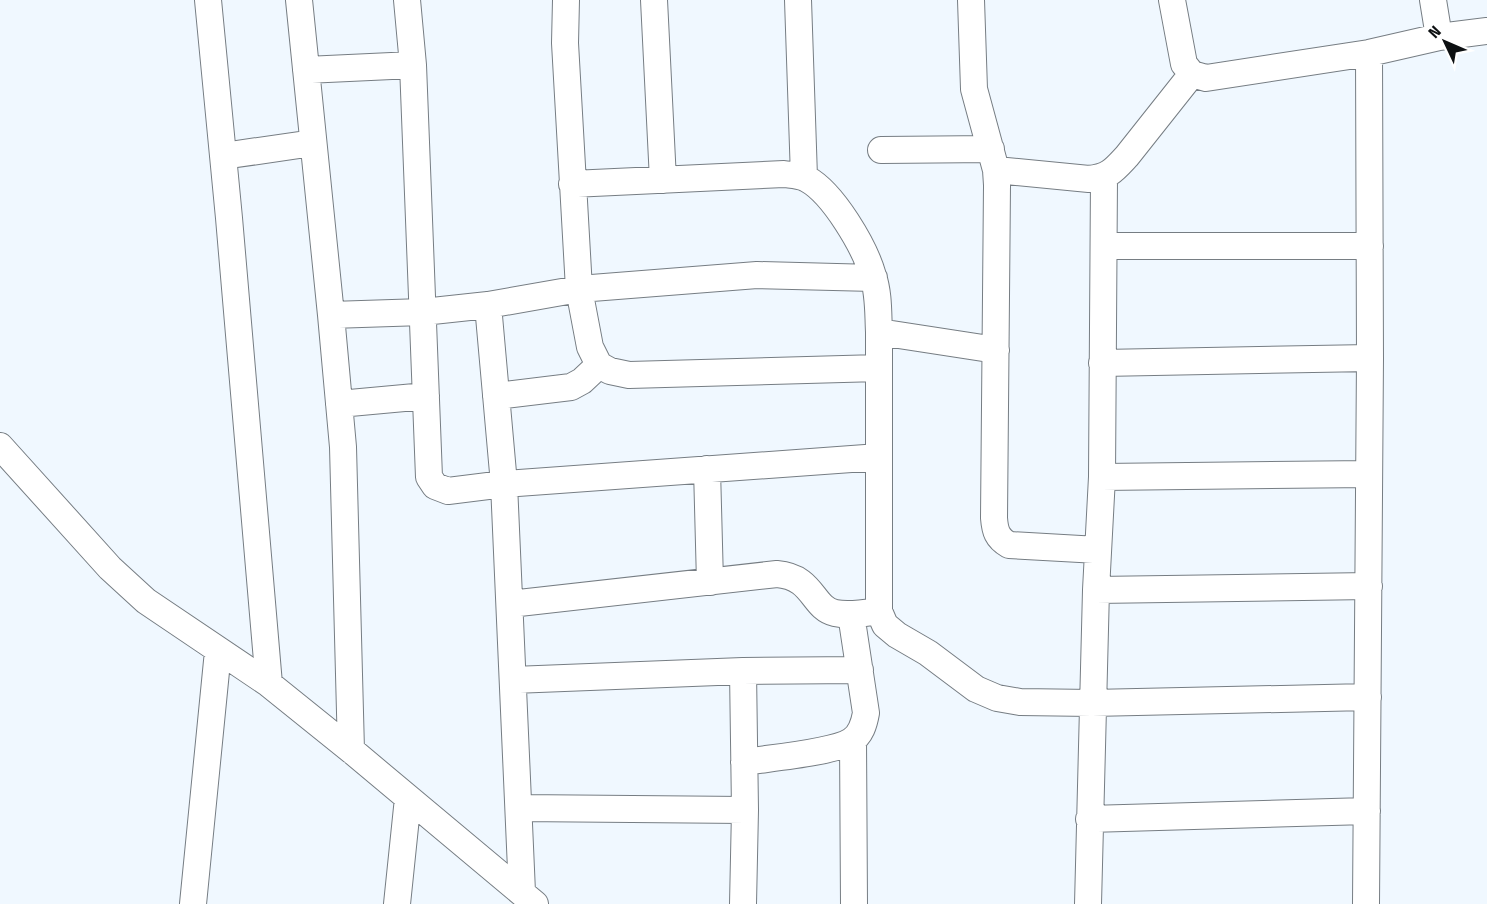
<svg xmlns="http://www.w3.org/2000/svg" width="1487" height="904" font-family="'Fira Sans Condensed',sans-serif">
  <rect width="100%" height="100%" fill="#f0f8ff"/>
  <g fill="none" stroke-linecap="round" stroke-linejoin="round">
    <defs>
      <path id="street" d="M 208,0 L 229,218 L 269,684
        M 299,0 L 331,315 L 343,447 L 351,750
        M 407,0 L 413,65 L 429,477 L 435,486 L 448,491 L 504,484 L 879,457
        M 566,0 L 565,43 L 579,289 L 590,347 L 599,365 L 610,371 L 629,375 L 879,368
        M 654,0 L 663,180
        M 798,0 L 804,177
        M 971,0 L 974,89 L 996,170 L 997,185 L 994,518 C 995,531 997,538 1009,545 L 1098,550
        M 1172,0 L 1184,64 L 1192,74 L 1206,78 L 1369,53 L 1439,37 L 1487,31
        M 1433,0 L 1439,37
        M 306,70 L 413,65
        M 881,150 L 991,149
        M 223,156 L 313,143
        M 996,170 L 1089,179 C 1109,177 1114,170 1127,156 L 1192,74
        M 572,184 L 784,174 C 791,175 800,175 807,179 C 833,193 865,247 873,276 C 879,294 878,313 879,332 L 879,611 L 885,625 L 897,635 L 928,653 L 976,689 L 997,698 L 1020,702 L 1092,703 L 1368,697
        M 1104,246 L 1370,246
        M 488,305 L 504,484 L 522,892
        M 331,315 L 423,312 L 488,305 L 579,289 L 757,275 L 874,278
        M 879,332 L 996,350
        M 1102,363 L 1370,358
        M 496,396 L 571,387 L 582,381 L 599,365
        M 339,404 L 426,396
        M 0,446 L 110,568 L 146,601 L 269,684 L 351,750 L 535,904
        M 707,469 L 710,582
        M 1102,477 L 1369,474
        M 1096,590 L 1369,586
        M 510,604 L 777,574 C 814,577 812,608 835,613 C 849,616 865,613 879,611
        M 743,671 L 745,810 L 743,904
        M 513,680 L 743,671 L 860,670
        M 853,740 L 854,904
        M 744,762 C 769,758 832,753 851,741 C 861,735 864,724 866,713 L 851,614
        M 519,808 L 745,810
        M 1089,819 L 1367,811
        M 193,904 L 218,651
        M 397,904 L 408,798
        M 1088,904 L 1096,590 L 1102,477 L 1104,178
        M 1366,904 L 1370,358 L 1369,53"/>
    </defs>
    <use href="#street" stroke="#767d83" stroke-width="28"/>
    <use href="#street" stroke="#fff" stroke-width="26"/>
  </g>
  <g transform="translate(1445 42) rotate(314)" stroke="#ffffff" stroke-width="4.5" paint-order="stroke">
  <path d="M0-4.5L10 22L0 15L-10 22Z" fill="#0d1012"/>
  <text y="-9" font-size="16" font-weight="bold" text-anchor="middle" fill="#0d1012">N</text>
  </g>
</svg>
